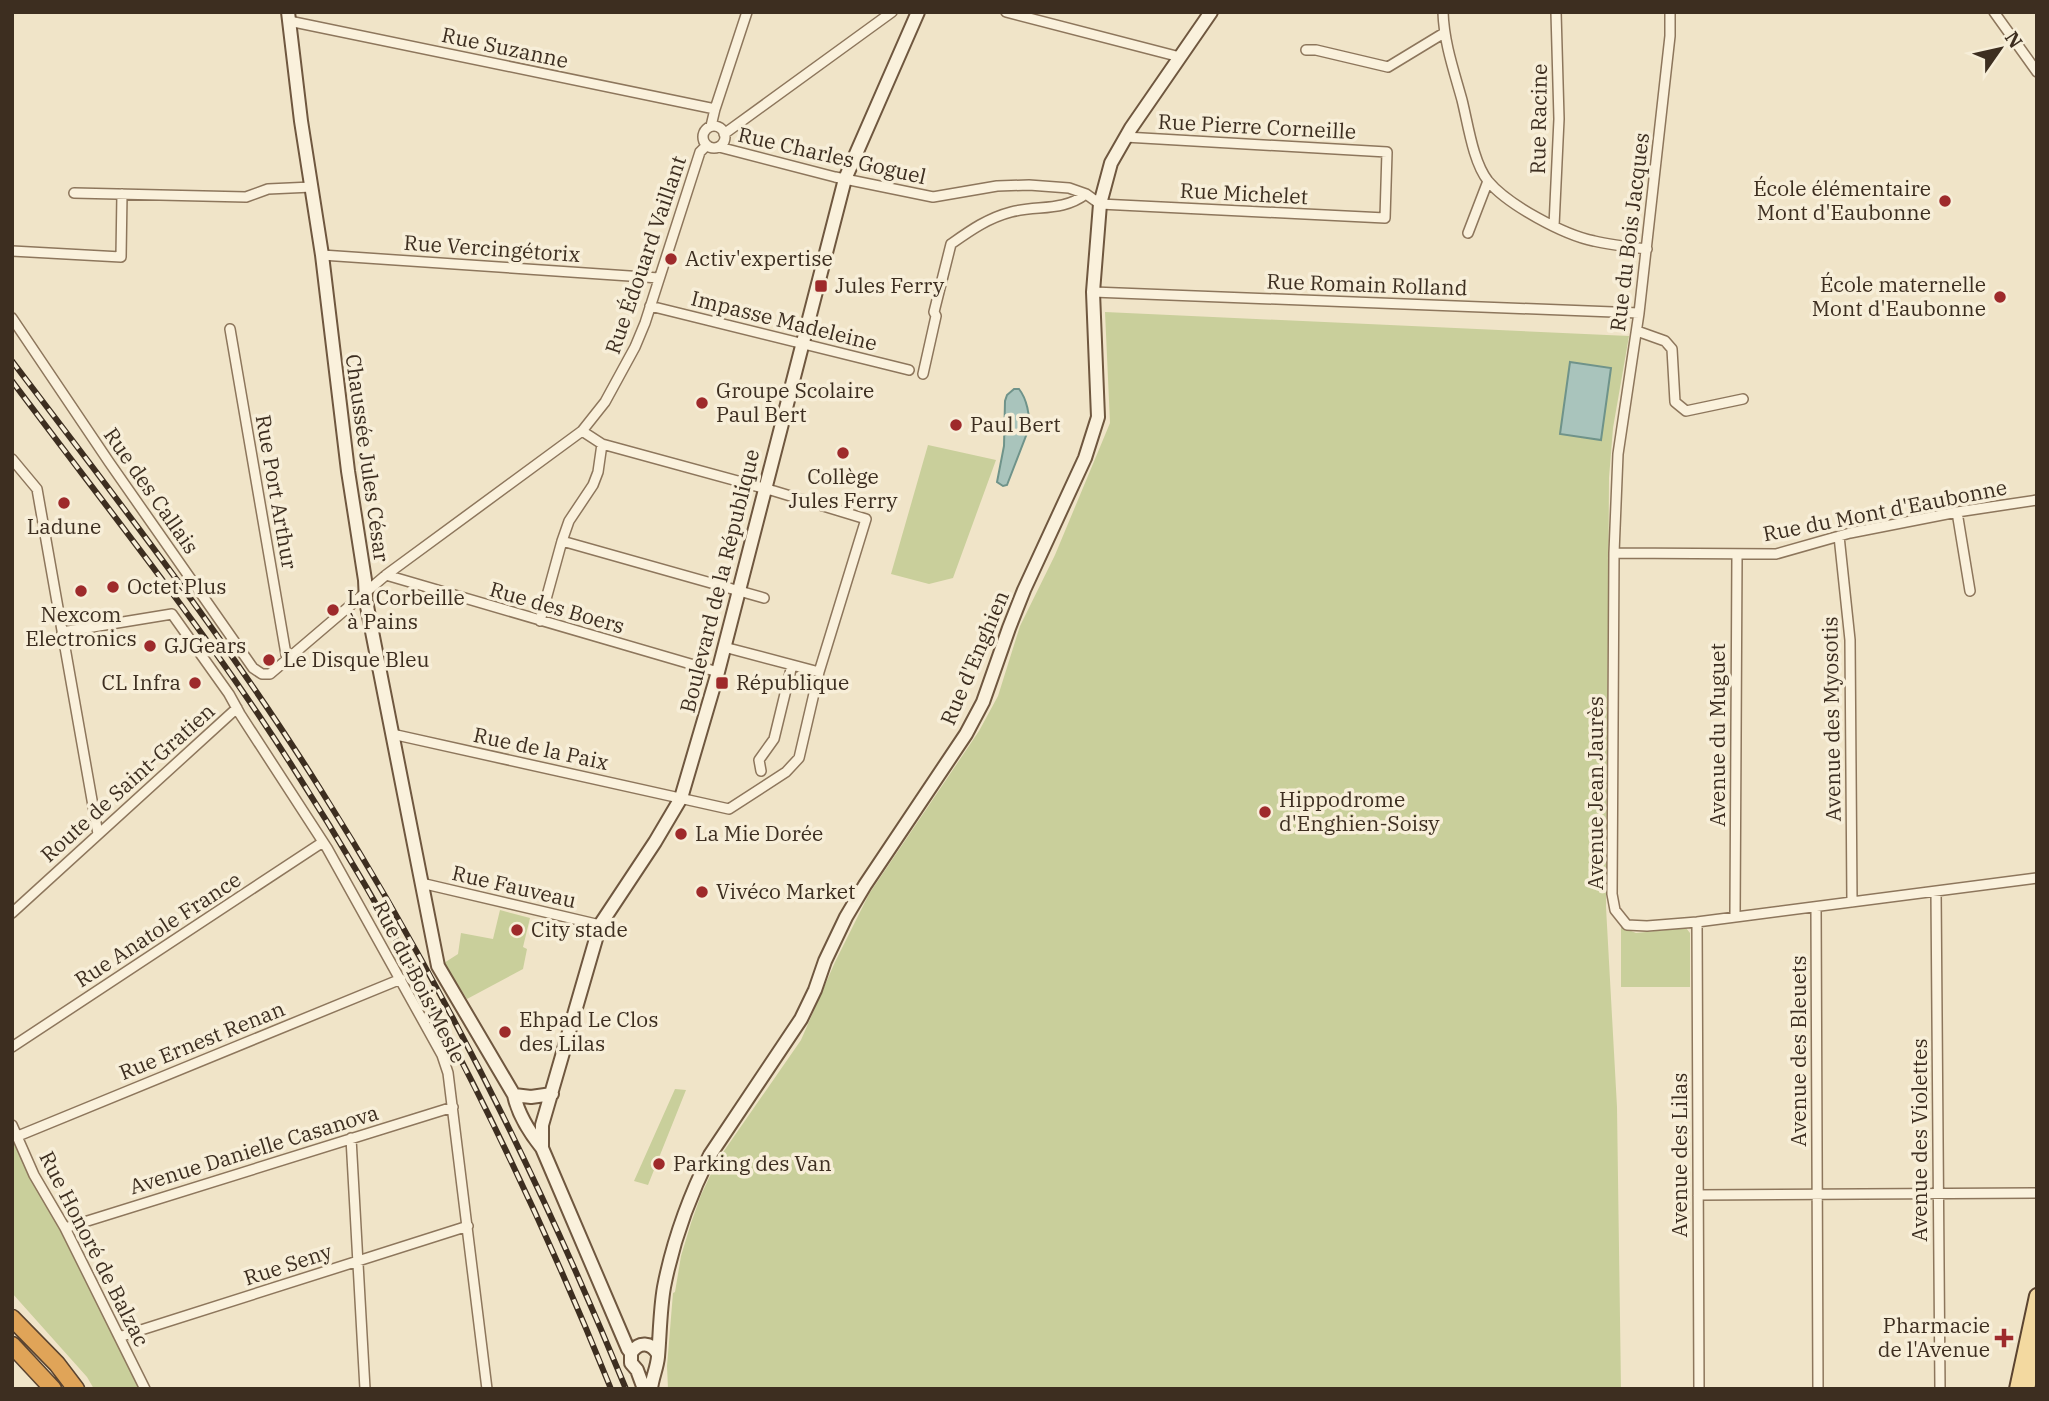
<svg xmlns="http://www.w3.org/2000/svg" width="2049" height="1401" font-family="'IBM Plex Serif',serif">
  <rect width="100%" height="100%" fill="#f0e4c8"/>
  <path fill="#c9cf9b" d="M 1105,312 L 1629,336 L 1613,428 L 1609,478 L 1606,907 L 1617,1107 L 1621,1389 L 668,1389 L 667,1366 L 673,1293 L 675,1292 L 681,1256 L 691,1223 L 701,1195 L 717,1161 L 801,1040 L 835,962 L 869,894 L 979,731 L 998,696 L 1020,626 L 1055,555 L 1110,423 Z
    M 928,445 L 996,460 L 953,578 L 929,584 L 891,574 Z
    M 500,910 L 530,918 L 523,947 L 527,949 L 523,969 L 467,999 L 444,963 L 458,954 L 461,933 L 493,939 Z
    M 1621,927 L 1636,933 L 1686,928 L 1690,933 L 1690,987 L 1621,987 Z
    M 675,1089 L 686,1090 L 648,1185 L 634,1181 Z
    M 12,1132 L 62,1228 L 63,1236 L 141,1389 L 94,1389 L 87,1377 L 12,1293 Z"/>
  <path fill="#a9c4bc" stroke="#6f938a" stroke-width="2" d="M 1570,362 L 1611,368 L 1601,440 L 1560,434 Z
    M 1014,389 L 1019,389 C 1027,399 1030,416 1029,428 L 1007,485 L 1003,486 L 997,482 L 1004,446 L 1005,401 L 1007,395 Z"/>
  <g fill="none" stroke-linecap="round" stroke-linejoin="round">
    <defs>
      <path id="street" d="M 1006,12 L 1180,57
        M 1443,12 C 1444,43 1454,71 1462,100 C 1468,124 1473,162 1488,181 C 1508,205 1564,235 1594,241 C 1611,245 1629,247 1647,249
        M 1670,12 L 1670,36 L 1639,313 L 1618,454 L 1614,553 L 1612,894 L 1615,910 L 1627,925 L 1647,926 L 1697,922 L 2037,878
        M 1994,12 L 2037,72
        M 289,21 L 715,109
        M 1306,50 L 1316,50 L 1388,67 L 1444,33
        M 711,126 L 715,109 L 747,12
        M703 137a11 11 0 1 1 22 0a11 11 0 1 1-22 0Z
        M 724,134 L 892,12
        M 719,147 L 835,177 L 933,197 L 997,186 L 1029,185 L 1069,188 L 1086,194 L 1100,204 L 1385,218 L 1387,152 L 1125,137
        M 74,193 L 246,197 L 268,189 L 312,187
        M 1554,226 L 1559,119 L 1556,12
        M 1468,233 L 1488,181
        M 12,251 L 121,257 L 122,194
        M 322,255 L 659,278
        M 1093,292 L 1639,313
        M 650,306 L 909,370
        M 12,318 L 109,462 L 253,668 L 262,674 L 270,674 L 386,575 L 582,431 L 605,402 L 635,347 L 645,323 L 700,152 L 707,145
        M 230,329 L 287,660
        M 1637,331 L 1665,341 L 1672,349 L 1675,402 L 1686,411 L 1743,399
        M 923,374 L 936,316 L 934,312 L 951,244 C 971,230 988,218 1011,212 C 1039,205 1062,212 1086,194
        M 12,459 L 37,489 L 98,834
        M 1957,512 L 1970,591
        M 1839,536 L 1850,640 L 1852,902
        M 562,541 L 764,598
        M 1614,553 L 1776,554 L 1850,533 L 1957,512 L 2037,500
        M 386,575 L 718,672
        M 540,621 L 562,541 L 569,521 L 593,485 L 598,472 L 602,444
        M 62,632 L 172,614 L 229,694 L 240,714 L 327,848 L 442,1055 L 448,1073 L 487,1389
        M 724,647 L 819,672
        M 392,734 L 729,809 L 786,772 L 799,758 L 819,672 L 866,519 L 774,491 L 602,444 L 582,431
        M 761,771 L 759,760 L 774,739 L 792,665
        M 421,883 L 600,925
        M 1936,891 L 1940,1389
        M 1816,907 L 1818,1389
        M 12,913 L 237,708
        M 1735,916 L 1737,555
        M 1697,922 L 1699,1389
        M 12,1047 L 323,842
        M 12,1125 L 34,1175 L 65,1228 L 145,1389
        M 18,1136 L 401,979
        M 351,1138 L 365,1389
        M 1698,1195 L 2037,1193
        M 65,1228 L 453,1107
        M 119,1337 L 468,1226"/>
      <path id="secondary" d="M 288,12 L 301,121 L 322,255 L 348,471 L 365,580 L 366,601 L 438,966 L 514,1095 C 518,1114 530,1133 542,1148 L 628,1349 L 631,1353
        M 514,1095 L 531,1097 L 552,1094
        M 542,1148 L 542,1125 L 600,925 L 655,842 L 681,798 L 718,672 L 845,179 L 918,12
        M 644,1389 L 637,1370 L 631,1363 L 631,1353 C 639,1341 651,1342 658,1354
        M 651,1389 C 652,1378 657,1368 658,1357 C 660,1334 660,1310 664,1287 C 673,1241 689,1197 710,1155 L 801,1019 L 815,990 L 825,961 L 846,917 L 865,885 L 966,734 L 983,702 L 1009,628 L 1024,590 L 1085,458 L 1098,417 L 1093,292 L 1100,204 L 1111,163 L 1131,128 L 1211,12"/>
      <path id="primary" d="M 2017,1389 L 2037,1296
        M 2027,1389 L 2037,1343"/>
      <path id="highway" d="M 12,1318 L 57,1364 L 76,1389
        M 12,1345 L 53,1389"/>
    </defs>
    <use href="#street" stroke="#8d765c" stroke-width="12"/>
    <use href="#secondary" stroke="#6f573f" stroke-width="16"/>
    <use href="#primary" stroke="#5b4430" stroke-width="18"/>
    <use href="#highway" stroke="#5b4430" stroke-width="19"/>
    <use href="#street" stroke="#faf1dc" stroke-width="9"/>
    <use href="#secondary" stroke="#faf1dc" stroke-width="12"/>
    <use href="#primary" stroke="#f3d9a0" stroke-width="14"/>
    <use href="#highway" stroke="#e0a458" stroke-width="16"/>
    <defs>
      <path id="rail" d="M 12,361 C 118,501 226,639 319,787 C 440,978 540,1180 626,1389
        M 12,381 C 95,492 181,600 258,714 C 398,923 517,1156 611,1389"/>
    </defs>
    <use href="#rail" stroke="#3d2e20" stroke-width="6"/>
    <use href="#rail" stroke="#f7eed8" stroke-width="3.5" stroke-dasharray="10" stroke-linecap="butt"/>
  </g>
  <g fill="#9e2a2b" stroke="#f7eed8" stroke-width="2.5">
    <circle cx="1945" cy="201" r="7"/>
    <circle cx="671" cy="259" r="7"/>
    <rect x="814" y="279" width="14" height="14" rx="3.5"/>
    <circle cx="2000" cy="297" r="7"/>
    <circle cx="702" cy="403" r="7"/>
    <circle cx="956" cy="425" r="7"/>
    <circle cx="843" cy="453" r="7"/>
    <circle cx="64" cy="503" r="7"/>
    <circle cx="113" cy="587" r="7"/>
    <circle cx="81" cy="591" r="7"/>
    <circle cx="333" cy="610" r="7"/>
    <circle cx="150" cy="646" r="7"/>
    <circle cx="269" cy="660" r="7"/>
    <circle cx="195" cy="683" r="7"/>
    <rect x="715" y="676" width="14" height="14" rx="3.5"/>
    <circle cx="1265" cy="812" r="7"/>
    <circle cx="681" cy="834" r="7"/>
    <circle cx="702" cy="892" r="7"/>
    <circle cx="517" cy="930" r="7"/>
    <circle cx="505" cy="1032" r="7"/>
    <circle cx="659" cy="1164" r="7"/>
    <path d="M2000.5 1327.5h7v7h7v7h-7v7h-7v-7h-7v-7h7z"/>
  </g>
  <g text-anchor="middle" stroke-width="7" stroke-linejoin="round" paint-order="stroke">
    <g font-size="21" fill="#3d2e20" stroke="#f7eed8">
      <text transform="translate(505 48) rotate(12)" y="7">Rue Suzanne</text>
      <text transform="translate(1539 119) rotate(-89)" y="7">Rue Racine</text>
      <text transform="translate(1257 127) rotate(3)" y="7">Rue Pierre Corneille</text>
      <text transform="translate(832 156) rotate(13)" y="7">Rue Charles Goguel</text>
      <text transform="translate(1244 194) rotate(3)" y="7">Rue Michelet</text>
      <text transform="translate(1630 232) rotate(-83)" y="7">Rue du Bois Jacques</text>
      <text transform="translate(492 249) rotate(4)" y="7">Rue Vercingétorix</text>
      <text transform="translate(646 255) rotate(-71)" y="7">Rue Édouard Vaillant</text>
      <text transform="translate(1367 285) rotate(2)" y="7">Rue Romain Rolland</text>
      <text transform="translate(784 321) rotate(14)" y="7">Impasse Madeleine</text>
      <text transform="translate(367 458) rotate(82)" y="7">Chaussée Jules César</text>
      <text transform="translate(151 491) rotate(55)" y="7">Rue des Callais</text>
      <text transform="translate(276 492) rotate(80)" y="7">Rue Port Arthur</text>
      <text transform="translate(1885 511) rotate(-11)" y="7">Rue du Mont d'Eaubonne</text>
      <text transform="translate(720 581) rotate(-76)" y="7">Boulevard de la République</text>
      <text transform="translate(557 608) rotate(16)" y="7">Rue des Boers</text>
      <text transform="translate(975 658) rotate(-67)" y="7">Rue d'Enghien</text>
      <text transform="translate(1832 719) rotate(-91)" y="7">Avenue des Myosotis</text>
      <text transform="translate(1718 735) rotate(-90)" y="7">Avenue du Muguet</text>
      <text transform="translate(541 749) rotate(12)" y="7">Rue de la Paix</text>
      <text transform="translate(128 783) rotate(-42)" y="7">Route de Saint-Gratien</text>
      <text transform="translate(1596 793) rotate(-90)" y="7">Avenue Jean Jaurès</text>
      <text transform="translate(514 887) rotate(13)" y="7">Rue Fauveau</text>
      <text transform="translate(158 930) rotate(-33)" y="7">Rue Anatole France</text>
      <text transform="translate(419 982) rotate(63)" y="7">Rue du Bois Mesle</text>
      <text transform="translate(202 1041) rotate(-22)" y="7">Rue Ernest Renan</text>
      <text transform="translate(1799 1051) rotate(-90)" y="7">Avenue des Bleuets</text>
      <text transform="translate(1920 1140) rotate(-90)" y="7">Avenue des Violettes</text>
      <text transform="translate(254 1150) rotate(-17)" y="7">Avenue Danielle Casanova</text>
      <text transform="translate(1680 1155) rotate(-90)" y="7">Avenue des Lilas</text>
      <text transform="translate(94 1249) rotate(63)" y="7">Rue Honoré de Balzac</text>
      <text transform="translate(288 1265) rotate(-18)" y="7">Rue Seny</text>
    </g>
    <g font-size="21" fill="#3d2e20" stroke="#f7eed8" text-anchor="start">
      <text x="1931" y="196" text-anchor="end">École élémentaire<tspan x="1931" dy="24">Mont d'Eaubonne</tspan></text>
      <text x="685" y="266">Activ'expertise</text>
      <text x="1986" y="292" text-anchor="end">École maternelle<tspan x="1986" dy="24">Mont d'Eaubonne</tspan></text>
      <text x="835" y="293">Jules Ferry</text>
      <text x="716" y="398">Groupe Scolaire<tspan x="716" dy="24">Paul Bert</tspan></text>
      <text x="970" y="432">Paul Bert</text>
      <text x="843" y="484" text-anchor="middle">Collège<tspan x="843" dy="24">Jules Ferry</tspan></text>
      <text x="64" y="534" text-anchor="middle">Ladune</text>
      <text x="127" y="594">Octet Plus</text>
      <text x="347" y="605">La Corbeille<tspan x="347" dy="24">à Pains</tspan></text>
      <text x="81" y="622" text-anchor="middle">Nexcom<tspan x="81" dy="24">Electronics</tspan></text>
      <text x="164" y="653">GJGears</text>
      <text x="283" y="667">Le Disque Bleu</text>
      <text x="181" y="690" text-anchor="end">CL Infra</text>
      <text x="736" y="690">République</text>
      <text x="1279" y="807">Hippodrome<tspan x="1279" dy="24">d'Enghien-Soisy</tspan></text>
      <text x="695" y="841">La Mie Dorée</text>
      <text x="716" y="899">Vivéco Market</text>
      <text x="531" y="937">City stade</text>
      <text x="519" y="1027">Ehpad Le Clos<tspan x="519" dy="24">des Lilas</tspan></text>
      <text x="673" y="1171">Parking des Van</text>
      <text x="1990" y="1333" text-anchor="end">Pharmacie<tspan x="1990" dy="24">de l'Avenue</tspan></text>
    </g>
  </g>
  <rect width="2049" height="1401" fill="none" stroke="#3d2e20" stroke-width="28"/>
  <g transform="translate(2000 49) rotate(56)" stroke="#f7eed8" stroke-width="5" paint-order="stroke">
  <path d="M0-5L12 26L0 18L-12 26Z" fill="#3d2e20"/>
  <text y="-10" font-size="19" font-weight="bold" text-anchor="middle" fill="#3d2e20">N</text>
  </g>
</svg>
